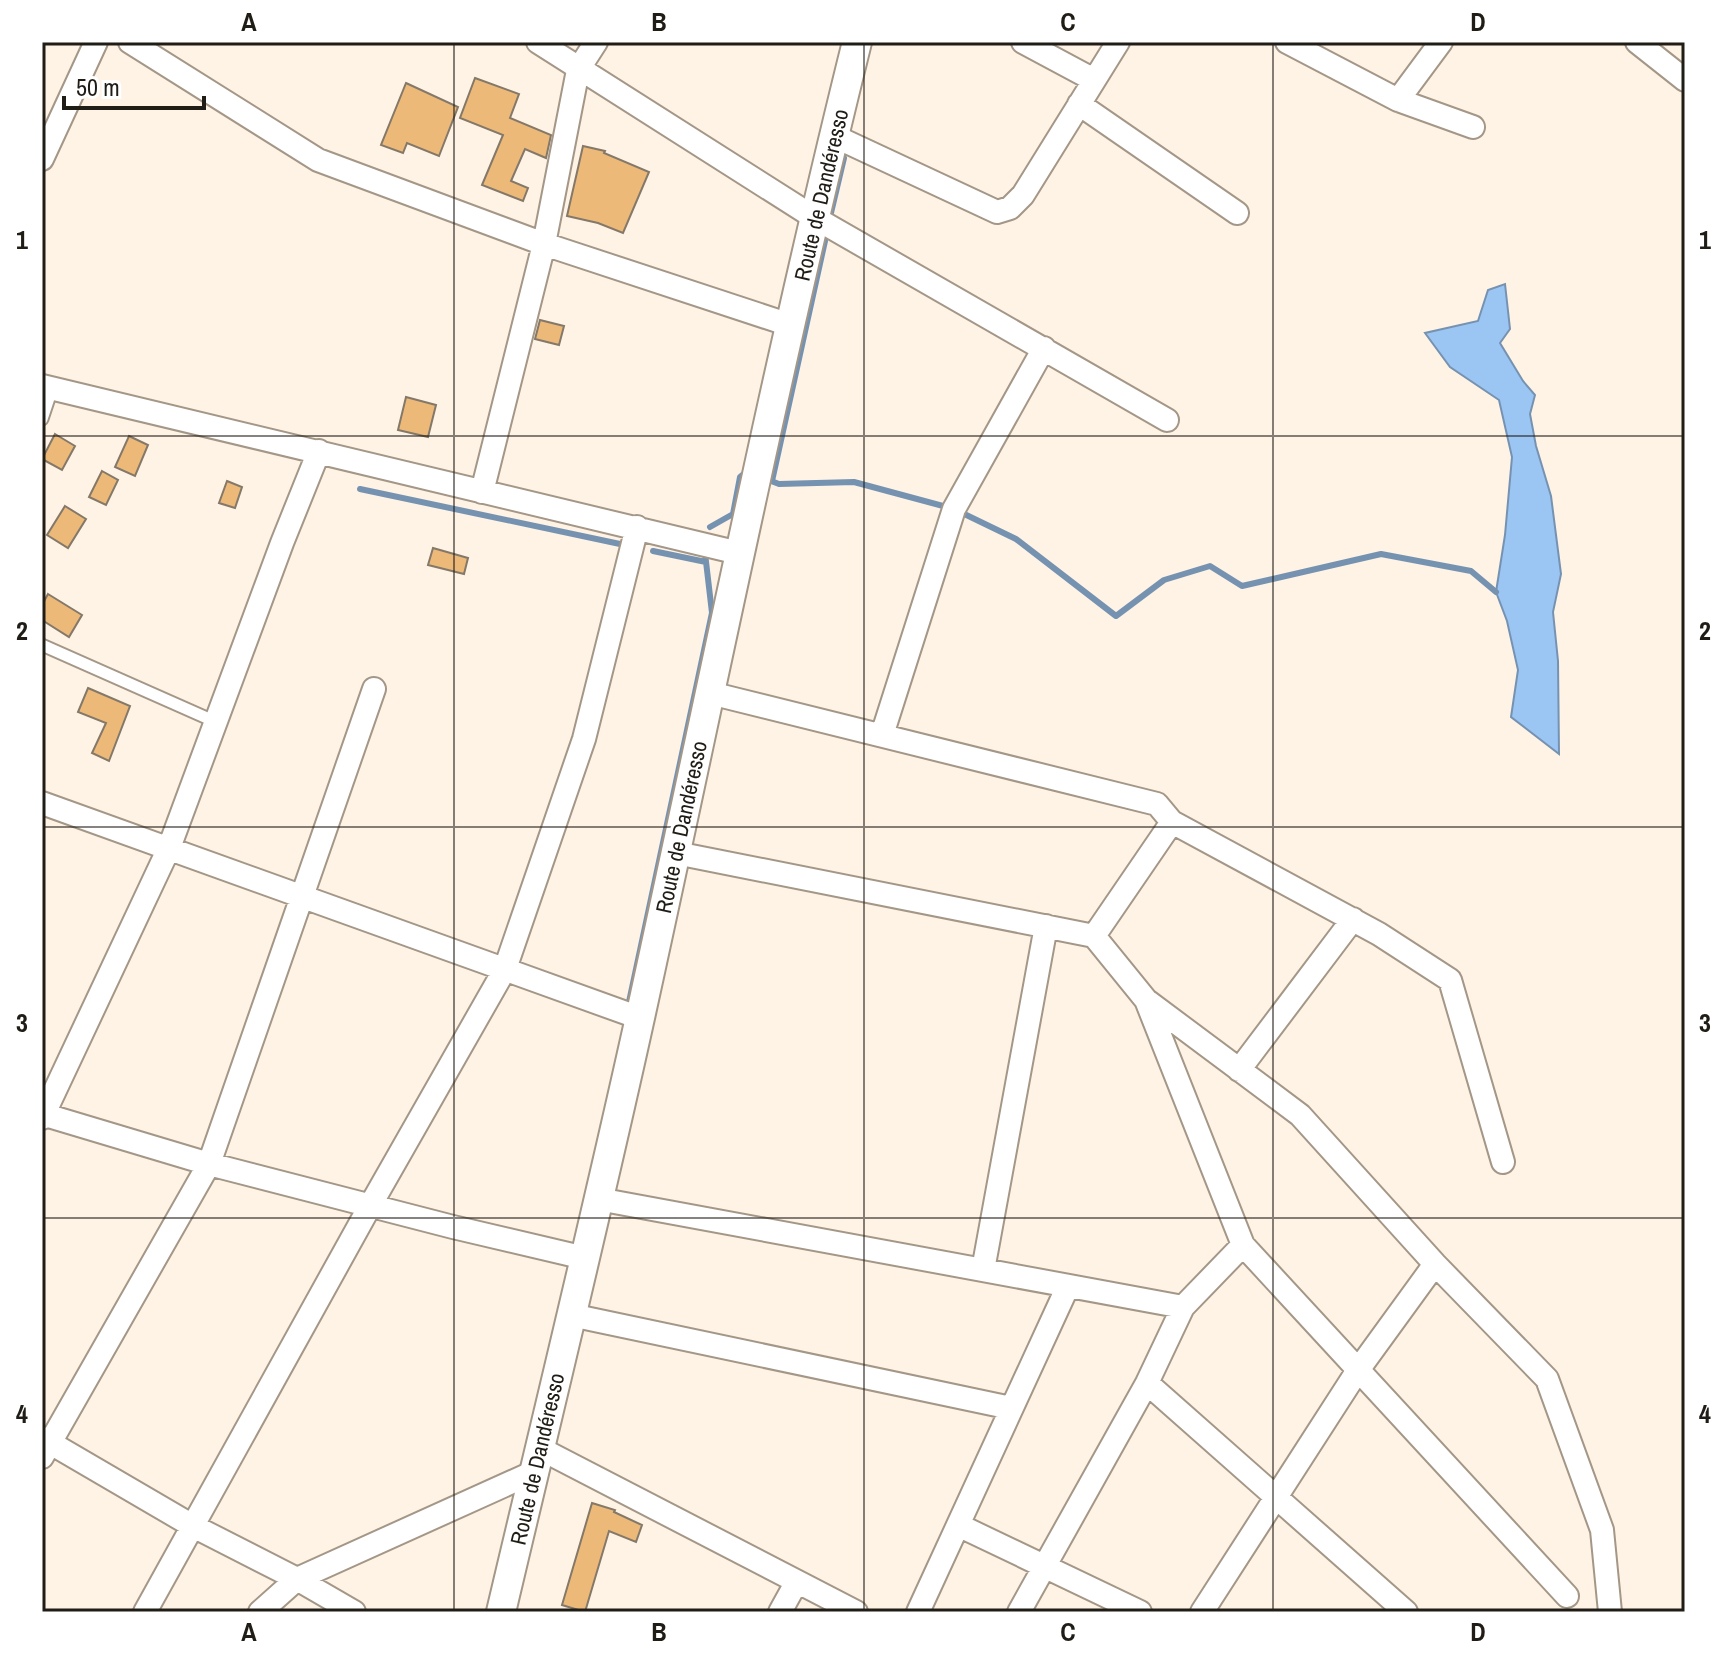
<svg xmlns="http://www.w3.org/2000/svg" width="1727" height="1654" font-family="'Archivo Narrow',sans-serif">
  <rect width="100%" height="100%" fill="#fef3e5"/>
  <path fill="#9bc5f3" stroke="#7692b1" stroke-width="2" d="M 1505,284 L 1510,329 L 1500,343 L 1523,381 L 1535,395 L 1530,414 L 1536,446 L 1551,496 L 1561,574 L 1553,612 L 1558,661 L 1559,754 L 1511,717 L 1518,670 L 1507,621 L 1496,592 L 1505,535 L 1512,457 L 1499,400 L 1450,367 L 1425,333 L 1478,321 L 1488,290 Z"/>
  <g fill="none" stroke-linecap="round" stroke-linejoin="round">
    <path stroke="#7692b1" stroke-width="6" d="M 830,217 L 844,158
      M 766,479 L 779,484 L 854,482 L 954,509 L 1016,539 L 1116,616 L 1164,580 L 1210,566 L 1242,586 L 1381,554 L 1471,571 L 1496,592
      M 772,481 L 825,241
      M 360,489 L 620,544
      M 710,527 L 733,514 L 740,477 L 746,472
      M 653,551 L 706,562
      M 629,1002 L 712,613 L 705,553"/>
  </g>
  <path fill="#ecb979" stroke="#847869" stroke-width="2" d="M 475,78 L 519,94 L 510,118 L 551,135 L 546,158 L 525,149 L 511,181 L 528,188 L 523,201 L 482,185 L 503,135 L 460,118 Z
    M 406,83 L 458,107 L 439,156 L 407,143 L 403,153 L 381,145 Z
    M 583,146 L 605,151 L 604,153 L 649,172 L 623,233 L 598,223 L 567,216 Z
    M 540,320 L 564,326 L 559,345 L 535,339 Z
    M 406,397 L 436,405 L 428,437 L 398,430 Z
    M 55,434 L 75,446 L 62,470 L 42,459 Z
    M 129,436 L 148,445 L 135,476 L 115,467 Z
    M 102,471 L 118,480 L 106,505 L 89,497 Z
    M 227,481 L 242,487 L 235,508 L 219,503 Z
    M 65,506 L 86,519 L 68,548 L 47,535 Z
    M 433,548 L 468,558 L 464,574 L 428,565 Z
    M 48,594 L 82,615 L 69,637 L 42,620 L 42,605 Z
    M 88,688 L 130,706 L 109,761 L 92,753 L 106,723 L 78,712 Z
    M 592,1503 L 615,1510 L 614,1512 L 642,1525 L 636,1542 L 609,1531 L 585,1612 L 562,1605 Z"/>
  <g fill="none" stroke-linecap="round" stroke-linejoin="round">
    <defs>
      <path id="service" d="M 42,419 L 52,389
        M 42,645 L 216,722"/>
      <path id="minor" d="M 130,42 L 318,160 L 544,244 L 790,325
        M 538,42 L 815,218 L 1167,420
        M 1023,42 L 1094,80
        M 1287,42 L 1398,100 L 1441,42
        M 1637,42 L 1685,80
        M 1398,100 L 1473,127
        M 1079,104 L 1237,213
        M 834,136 L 997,212 L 1010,208 L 1023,195 L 1118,42
        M 42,159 L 96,42
        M 42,386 L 739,553
        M 482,492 L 544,244 L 578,70 L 596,42
        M 710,693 L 1157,804 L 1172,822 L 1094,936
        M 882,735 L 954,509 L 1044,348
        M 42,803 L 640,1018
        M 1172,822 L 1379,934 L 1450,980 L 1503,1162
        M 676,853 L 1094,936 L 1146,1000
        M 1239,1070 L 1353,919
        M 42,1114 L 209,1164 L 453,1227 L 585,1258
        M 42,1118 L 169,848 L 282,543 L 319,451
        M 598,1199 L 1183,1307 L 1147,1383 L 1019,1612
        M 1243,1245 L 1567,1596
        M 983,1270 L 1046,926
        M 1183,1307 L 1243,1245 L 1146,1000 L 1300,1115 L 1435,1264 L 1547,1379 L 1602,1530 L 1610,1612
        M 571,1315 L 1011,1408
        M 1147,1383 L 1406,1612
        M 42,1438 L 191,1525 L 297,1579 L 534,1472
        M 539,1448 L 856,1612
        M 42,1457 L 209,1164 L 374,689
        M 958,1525 L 1140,1612
        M 145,1612 L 370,1206 L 505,969 L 584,739 L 637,527
        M 260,1612 L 297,1579 L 354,1612
        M 780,1612 L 796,1583
        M 918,1612 L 1068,1286
        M 1202,1612 L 1358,1370 L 1435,1264"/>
      <path id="tertiary" d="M 501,1612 C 548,1413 597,1213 641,1013 C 712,689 777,364 857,42"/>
    </defs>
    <use href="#service" stroke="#a49787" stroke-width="15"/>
    <use href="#minor" stroke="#a49787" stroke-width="26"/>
    <use href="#tertiary" stroke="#a49787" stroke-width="32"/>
    <use href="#service" stroke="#fff" stroke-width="11"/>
    <use href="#minor" stroke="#fff" stroke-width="22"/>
    <use href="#tertiary" stroke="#fff" stroke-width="28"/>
  </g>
  <path fill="none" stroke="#201c16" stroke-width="2" stroke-opacity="0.55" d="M 454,42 L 454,1612M 864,42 L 864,1612M 1273,42 L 1273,1612M 42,436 L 1685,436M 42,827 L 1685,827M 42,1218 L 1685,1218"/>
  <g text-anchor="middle" stroke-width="6" stroke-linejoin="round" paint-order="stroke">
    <g font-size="22" fill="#201c16" stroke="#fff">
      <text transform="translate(821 195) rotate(-77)" y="8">Route de Dandéresso</text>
      <text transform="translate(681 827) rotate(-78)" y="8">Route de Dandéresso</text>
      <text transform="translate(537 1459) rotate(-77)" y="8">Route de Dandéresso</text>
    </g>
  </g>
  <rect width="1727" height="1654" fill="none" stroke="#ffffff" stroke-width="88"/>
  <path d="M64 96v12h140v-12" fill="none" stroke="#201c16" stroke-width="4"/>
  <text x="76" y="96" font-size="24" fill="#201c16" stroke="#ffffff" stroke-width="6" paint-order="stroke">50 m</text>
  <rect x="44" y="44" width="1639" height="1566" fill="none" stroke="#201c16" stroke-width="3"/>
  <g font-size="26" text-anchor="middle" font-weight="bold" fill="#201c16">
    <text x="249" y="31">A</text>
    <text x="659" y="31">B</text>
    <text x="1068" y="31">C</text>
    <text x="1478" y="31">D</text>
    <text x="22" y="249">1</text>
    <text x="1705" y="249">1</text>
    <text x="22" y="640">2</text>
    <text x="1705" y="640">2</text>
    <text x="22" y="1032">3</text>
    <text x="1705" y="1032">3</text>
    <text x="22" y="1423">4</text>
    <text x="1705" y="1423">4</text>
    <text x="249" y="1641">A</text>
    <text x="659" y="1641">B</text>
    <text x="1068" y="1641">C</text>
    <text x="1478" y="1641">D</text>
  </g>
</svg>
